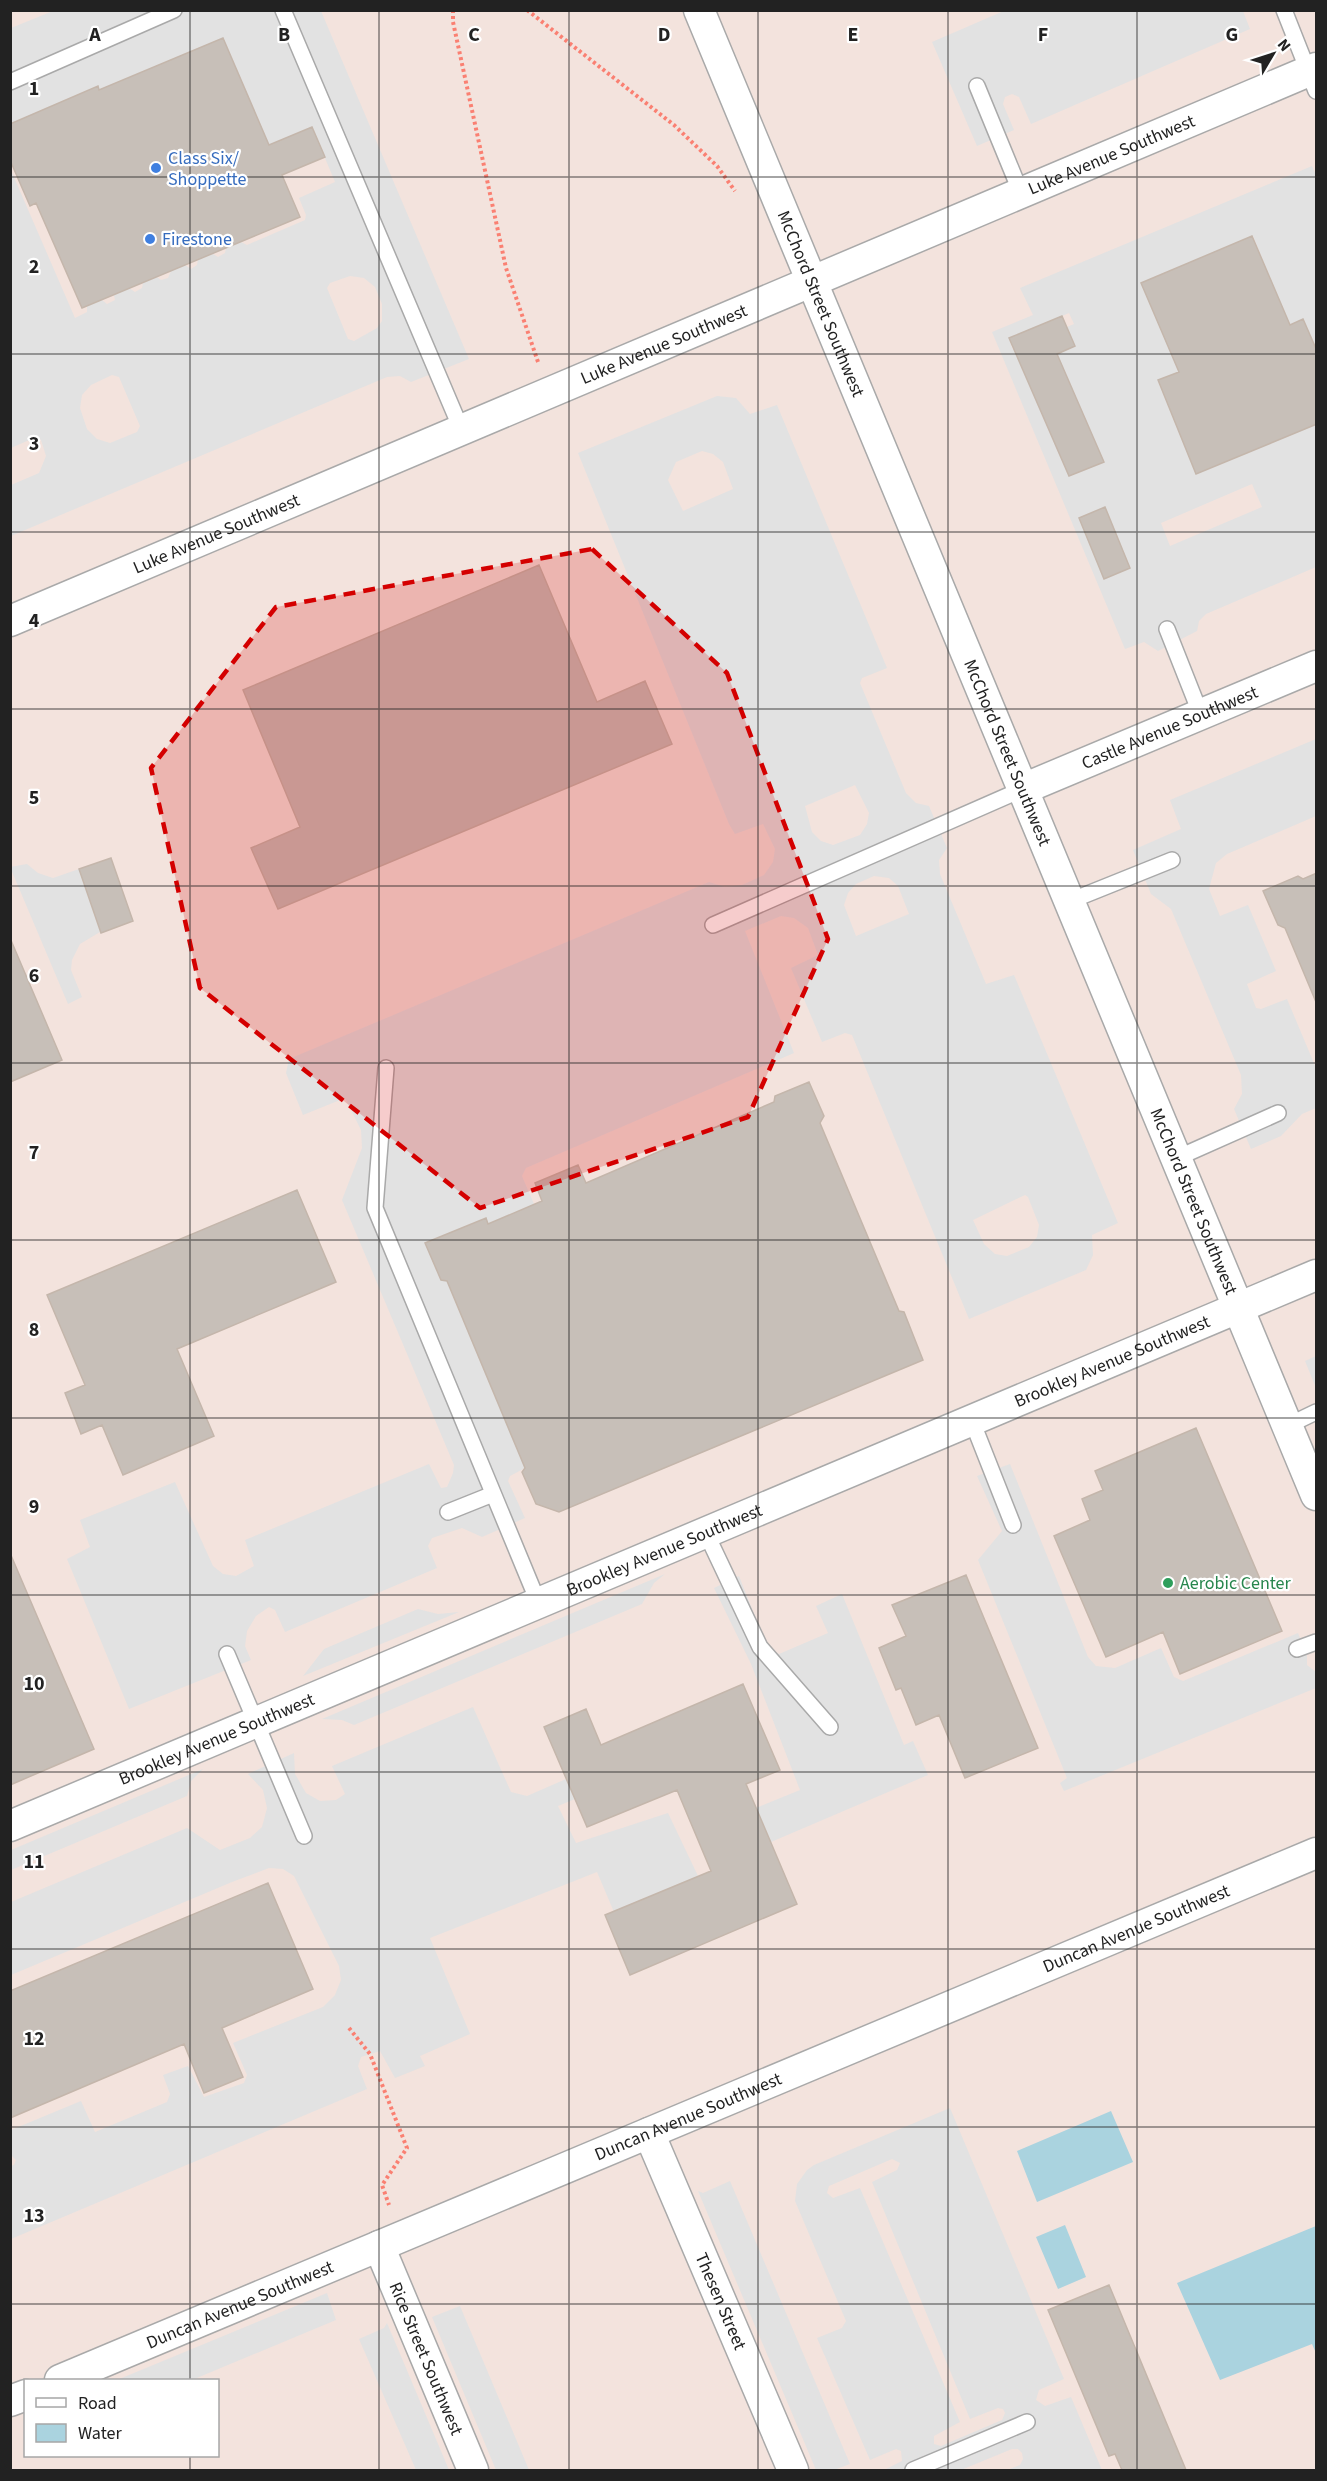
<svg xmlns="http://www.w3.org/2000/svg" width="1327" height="2481" font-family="'Source Sans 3',sans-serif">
  <rect width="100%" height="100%" fill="#f2efe9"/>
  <path fill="#f3e3dd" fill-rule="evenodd" d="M 11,11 L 1316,11 L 1316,2470 L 11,2470 ZM 26,2380 L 218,2380 L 218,2456 L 26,2456 Z"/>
  <path fill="#e2e2e2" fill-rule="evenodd" d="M 1006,10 L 1243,11 L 1250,29 L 1031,124 L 1019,97 L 1012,94 L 1005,97 L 1003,104 L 1014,130 L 977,146 L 932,42 Z
    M 53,11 L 321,11 L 469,359 L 411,382 L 400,376 L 387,377 L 11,536 L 11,485 L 39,473 L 46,456 L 41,440 L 36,437 L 11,448 L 10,168 L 75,318 L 87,312 L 87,306 L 102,300 L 107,304 L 115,300 L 114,295 L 129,288 L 135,292 L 142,288 L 143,283 L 157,277 L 161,280 L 168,278 L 171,271 L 185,265 L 191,269 L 197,265 L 198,259 L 213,254 L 218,257 L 225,253 L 226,248 L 241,242 L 247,245 L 305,220 L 306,215 L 299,198 L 335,182 L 312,127 L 269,145 L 223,38 L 99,90 L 97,86 L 11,124 L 11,28 ZM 350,276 L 364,278 L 375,287 L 382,304 L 382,321 L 377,328 L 354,341 L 348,339 L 327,288 L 330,283 ZM 112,375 L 119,377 L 140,426 L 137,432 L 110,443 L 97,439 L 87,429 L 80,408 L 82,395 L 91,385 Z
    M 1312,166 L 1316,175 L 1316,351 L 1303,320 L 1158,381 L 1196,473 L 1316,424 L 1316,567 L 1206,614 L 1199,621 L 1197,631 L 1158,651 L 1144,642 L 1125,649 L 992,332 L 1033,315 L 1020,288 ZM 1253,236 L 1275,290 L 1165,337 L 1142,283 ZM 1069,313 L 1074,324 L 1013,350 L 1009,339 ZM 1069,333 L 1075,346 L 1032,364 ZM 1029,384 L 1103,462 L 1069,476 ZM 1252,484 L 1262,507 L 1170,546 L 1161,523 ZM 1105,507 L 1130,568 L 1104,579 L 1079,518 Z
    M 717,396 L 736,398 L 750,414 L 777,405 L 887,668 L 862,678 L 860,683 L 906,793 L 916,803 L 929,806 L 947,848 L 939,860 L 940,874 L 986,984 L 1014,975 L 1118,1223 L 1092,1235 L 1093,1255 L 1086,1270 L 969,1319 L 852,1035 L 845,1033 L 822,1042 L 791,968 L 818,955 L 808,928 L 794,918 L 781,916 L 745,931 L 794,1053 L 526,1168 L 522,1176 L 534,1204 L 488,1224 L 486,1218 L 441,1279 L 447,1281 L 525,1468 L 510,1476 L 508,1481 L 525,1518 L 482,1537 L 462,1528 L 432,1538 L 428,1546 L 437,1568 L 285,1632 L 275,1610 L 269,1607 L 256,1616 L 247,1631 L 245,1646 L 251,1660 L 129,1709 L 67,1559 L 90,1547 L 80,1520 L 175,1482 L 213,1566 L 223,1574 L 236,1576 L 254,1566 L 245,1540 L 429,1464 L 441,1488 L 447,1487 L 453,1473 L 454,1465 L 342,1200 L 362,1148 L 361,1130 L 345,1098 L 303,1115 L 286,1073 L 289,1059 L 709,882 L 725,887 L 742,885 L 764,875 L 773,862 L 775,849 L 763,824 L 735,834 L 729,824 L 578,453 ZM 702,451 L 713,454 L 723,462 L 733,489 L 683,511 L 668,480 L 676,462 ZM 855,785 L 869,813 L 867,824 L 860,835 L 833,845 L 821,841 L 812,832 L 805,806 ZM 874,876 L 889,878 L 898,886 L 909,914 L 856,936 L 844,905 L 848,893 L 856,884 ZM 1025,1195 L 1028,1197 L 1039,1225 L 1037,1237 L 1029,1247 L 1007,1256 L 995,1254 L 984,1244 L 973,1220 Z
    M 1316,739 L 1316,816 L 1227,854 L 1216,863 L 1209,889 L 1220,916 L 1248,905 L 1276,971 L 1247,984 L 1256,1008 L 1261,1009 L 1287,999 L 1316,1068 L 1316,1108 L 1302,1114 L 1281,1136 L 1251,1149 L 1234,1109 L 1242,1094 L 1241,1075 L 1171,909 L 1151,894 L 1133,850 L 1181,829 L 1170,800 Z
    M 27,864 L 38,873 L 53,878 L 79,869 L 100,932 L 80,944 L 72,960 L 71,970 L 82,997 L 68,1004 L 10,867 Z
    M 1316,1356 L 1316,1388 L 1305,1361 Z
    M 1010,1464 L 1088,1657 L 1096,1666 L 1115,1668 L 1161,1648 L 1174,1677 L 1183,1681 L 1298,1633 L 1307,1656 L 1307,1665 L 1316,1672 L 1316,1688 L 1064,1791 L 1060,1783 L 1067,1778 L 978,1560 L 1002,1531 L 977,1476 Z
    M 665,1574 L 654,1583 L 642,1604 L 354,1725 L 342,1720 L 322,1719 Z
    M 739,1576 L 767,1647 L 779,1654 L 828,1633 L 816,1606 L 842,1594 L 904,1745 L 913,1741 L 928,1775 L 771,1842 L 756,1808 L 800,1790 L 751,1664 L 714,1588 Z
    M 418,1609 L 438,1614 L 459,1612 L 303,1676 L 324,1649 Z
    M 473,1707 L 511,1792 L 527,1796 L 566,1779 L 575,1799 L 558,1806 L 576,1843 L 668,1813 L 698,1876 L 614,1912 L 597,1872 L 430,1938 L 470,2034 L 420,2056 L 425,2066 L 395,2078 L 380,2051 L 361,2057 L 358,2066 L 367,2089 L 11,2239 L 10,2166 L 14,2165 L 16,2160 L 11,2155 L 11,2130 L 81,2101 L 95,2132 L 167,2102 L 170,2094 L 163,2075 L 188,2066 L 204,2097 L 244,2083 L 247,2075 L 233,2043 L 323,2007 L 335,1995 L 341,1980 L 339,1966 L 294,1876 L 283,1869 L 269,1868 L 232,1882 L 11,1975 L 11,1902 L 187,1828 L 220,1850 L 250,1838 L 262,1827 L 267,1808 L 263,1790 L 248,1774 L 294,1753 L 295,1774 L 306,1793 L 320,1801 L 336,1800 L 345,1794 L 332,1766 Z
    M 203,1769 L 191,1781 L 187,1796 L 11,1870 L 11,1850 Z
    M 950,2108 L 1064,2379 L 1039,2390 L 1036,2400 L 1045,2406 L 1071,2397 L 1102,2470 L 1007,2470 L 1020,2465 L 1023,2459 L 1022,2453 L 1018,2449 L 1012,2449 L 961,2470 L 884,2470 L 902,2461 L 901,2451 L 896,2449 L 870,2460 L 817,2338 L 842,2328 L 846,2321 L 795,2201 L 797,2184 L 807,2170 L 814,2165 ZM 892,2159 L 900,2163 L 897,2170 L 872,2182 L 970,2419 L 998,2408 L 1003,2409 L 1005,2413 L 1002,2420 L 941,2446 L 934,2444 L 934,2436 L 960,2422 L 860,2188 L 833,2198 L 827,2193 L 829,2186 Z
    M 730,2181 L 850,2464 L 834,2470 L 816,2470 L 698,2191 L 703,2193 Z
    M 327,2293 L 336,2320 L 192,2380 L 117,2380 Z
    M 460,2306 L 529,2470 L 496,2470 L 432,2317 Z
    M 387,2323 L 449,2470 L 416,2470 L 359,2339 L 384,2328 Z"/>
  <path fill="#aad3df" d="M 1111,2111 L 1133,2162 L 1037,2202 L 1017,2151 Z
    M 1065,2225 L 1086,2277 L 1058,2289 L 1036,2237 Z
    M 1316,2226 L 1316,2353 L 1312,2344 L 1220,2380 L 1177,2283 Z"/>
  <path fill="#c7bfb8" stroke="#c4b6ab" stroke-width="1.5" d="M 223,38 L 269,145 L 312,127 L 325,157 L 282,175 L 300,217 L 82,308 L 36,203 L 30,206 L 10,160 L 10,124 L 98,86 L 99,90 Z
    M 1252,236 L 1290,325 L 1303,319 L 1317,351 L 1317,424 L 1196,474 L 1158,380 L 1179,372 L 1141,283 Z
    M 1062,316 L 1075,346 L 1057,354 L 1104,462 L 1069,476 L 1009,338 Z
    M 1105,507 L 1130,568 L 1104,579 L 1079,518 Z
    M 539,565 L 597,702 L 645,681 L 672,744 L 278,909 L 251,848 L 300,827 L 243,690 Z
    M 111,858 L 133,921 L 101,933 L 79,869 Z
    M 1317,873 L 1317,1002 L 1316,1002 L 1285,928 L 1278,925 L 1263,891 L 1298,876 L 1303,879 Z
    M 10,938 L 62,1060 L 10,1082 Z
    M 809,1082 L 824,1116 L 820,1123 L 899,1311 L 904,1312 L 923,1360 L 559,1512 L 536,1504 L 522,1472 L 525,1468 L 447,1281 L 441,1280 L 425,1243 L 486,1218 L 488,1224 L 542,1201 L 535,1183 L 578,1165 L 586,1183 L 774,1102 L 775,1096 Z
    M 297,1190 L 336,1282 L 177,1349 L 214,1436 L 123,1475 L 102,1425 L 81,1434 L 65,1393 L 85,1385 L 47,1295 Z
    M 1196,1428 L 1282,1631 L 1180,1674 L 1163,1632 L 1106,1657 L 1054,1536 L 1090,1520 L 1082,1499 L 1103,1490 L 1095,1471 Z
    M 10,1553 L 94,1749 L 10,1785 Z
    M 966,1575 L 1038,1748 L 965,1778 L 939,1715 L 916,1725 L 901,1688 L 896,1690 L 879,1648 L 906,1636 L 892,1605 Z
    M 743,1684 L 780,1770 L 746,1784 L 797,1904 L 630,1975 L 605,1915 L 711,1871 L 677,1790 L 587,1827 L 544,1727 L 586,1709 L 601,1745 Z
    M 268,1883 L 313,1989 L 222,2028 L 243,2077 L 204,2093 L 184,2044 L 10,2118 L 10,1991 Z
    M 1109,2285 L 1186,2470 L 1122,2470 L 1115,2454 L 1109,2456 L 1048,2310 Z"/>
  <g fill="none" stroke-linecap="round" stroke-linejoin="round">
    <defs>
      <path id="lane" d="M 283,10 L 462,431
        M 1284,10 L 1316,91
        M 10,82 L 174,10
        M 977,86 L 1021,193
        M 1167,629 L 1201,715
        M 1070,901 L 1172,860
        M 713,925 L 1023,789
        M 386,1068 L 375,1208 L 539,1604
        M 1177,1158 L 1278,1113
        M 972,1421 L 1013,1525
        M 1287,1426 L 1316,1412
        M 448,1512 L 493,1494
        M 706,1533 L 760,1647 L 830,1727
        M 1297,1649 L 1316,1642
        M 227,1654 L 304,1836
        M 913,2470 L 1027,2422"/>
      <g id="street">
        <path id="s1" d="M 699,10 L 1316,1495"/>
        <path id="s2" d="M 10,621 L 1316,68"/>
        <path id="s3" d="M 1023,789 L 1316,666"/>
        <path id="s4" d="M 10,1826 L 1316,1275"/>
        <path id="s5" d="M 649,2133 L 793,2470"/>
        <path id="s6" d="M 379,2246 L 473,2470"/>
        <path id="s7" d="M 60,2380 L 1316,1853"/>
        <path d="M 10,2401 L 26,2395"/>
      </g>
    </defs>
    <use href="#lane" stroke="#a9a9a9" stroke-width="18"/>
    <use href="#street" stroke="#a9a9a9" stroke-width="33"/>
    <path stroke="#fa8072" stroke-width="4" stroke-dasharray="3 3" stroke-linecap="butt" d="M 453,10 L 453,22 L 506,268 L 538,362
      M 527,10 L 674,125 L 717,166 L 735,191
      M 349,2028 L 370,2054 L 407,2148 L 382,2185 L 389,2205"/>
    <use href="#lane" stroke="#fff" stroke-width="15"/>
    <use href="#street" stroke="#fff" stroke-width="30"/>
  </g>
  <path fill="#d40000" fill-opacity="0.2" stroke="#d40000" stroke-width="4.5" stroke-dasharray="12 8" stroke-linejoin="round" d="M 592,549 L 727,673 L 828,939 L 748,1117 L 480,1208 L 200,988 L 151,768 L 276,607 Z"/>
  <path fill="none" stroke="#222" stroke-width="1.5" stroke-opacity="0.55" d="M 190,10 L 190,2380M 379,10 L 379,2470M 569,10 L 569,2470M 758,10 L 758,2470M 948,10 L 948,2470M 1137,10 L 1137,2470M 10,177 L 1316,177M 10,354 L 1316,354M 10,532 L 1316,532M 10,709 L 1316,709M 10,886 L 1316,886M 10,1063 L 1316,1063M 10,1240 L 1316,1240M 10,1418 L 1316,1418M 10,1595 L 1316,1595M 10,1772 L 1316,1772M 10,1949 L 1316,1949M 10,2127 L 1316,2127M 10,2304 L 1316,2304M 190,2456 L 190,2470"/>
  <g fill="#3f7fe0" stroke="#fff" stroke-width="2">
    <circle cx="156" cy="168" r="6"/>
    <circle cx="150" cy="239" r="6"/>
  </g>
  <circle fill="#2e9e5b" stroke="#fff" stroke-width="2" cx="1168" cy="1583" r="6"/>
  <g text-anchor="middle" stroke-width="4.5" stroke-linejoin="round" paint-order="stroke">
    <g font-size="18" fill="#222" stroke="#fff">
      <text dy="6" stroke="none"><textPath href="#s2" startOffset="1196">Luke Avenue Southwest</textPath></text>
      <text dy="6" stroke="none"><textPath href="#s1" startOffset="318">McChord Street Southwest</textPath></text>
      <text dy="6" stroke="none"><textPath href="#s2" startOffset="710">Luke Avenue Southwest</textPath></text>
      <text dy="6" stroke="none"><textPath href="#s2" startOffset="224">Luke Avenue Southwest</textPath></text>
      <text dy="6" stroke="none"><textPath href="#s3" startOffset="159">Castle Avenue Southwest</textPath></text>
      <text dy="6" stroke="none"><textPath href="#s1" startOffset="804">McChord Street Southwest</textPath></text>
      <text dy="6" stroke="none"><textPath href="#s1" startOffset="1290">McChord Street Southwest</textPath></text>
      <text dy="6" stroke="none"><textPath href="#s4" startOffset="1196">Brookley Avenue Southwest</textPath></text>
      <text dy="6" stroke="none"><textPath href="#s4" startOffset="710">Brookley Avenue Southwest</textPath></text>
      <text dy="6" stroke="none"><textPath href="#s4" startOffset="224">Brookley Avenue Southwest</textPath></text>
      <text dy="6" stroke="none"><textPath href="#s7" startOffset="1167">Duncan Avenue Southwest</textPath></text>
      <text dy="6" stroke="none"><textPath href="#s7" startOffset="681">Duncan Avenue Southwest</textPath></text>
      <text dy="6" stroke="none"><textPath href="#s5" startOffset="183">Thesen Street</textPath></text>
      <text dy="6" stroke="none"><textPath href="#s7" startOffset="195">Duncan Avenue Southwest</textPath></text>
      <text dy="6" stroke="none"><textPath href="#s6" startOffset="122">Rice Street Southwest</textPath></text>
    </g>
    <g font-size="18" fill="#366cbe" stroke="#fff" text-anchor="start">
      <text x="168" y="164">Class Six/<tspan x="168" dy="21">Shoppette</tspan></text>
      <text x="162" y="245">Firestone</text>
    </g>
    <g font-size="18" fill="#27864d" stroke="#fff" text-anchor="start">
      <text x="1180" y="1589">Aerobic Center</text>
    </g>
  </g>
  <g font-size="20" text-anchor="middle" font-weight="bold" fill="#222" stroke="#fff" stroke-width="4.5" stroke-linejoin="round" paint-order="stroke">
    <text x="95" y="41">A</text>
    <text x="284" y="41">B</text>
    <text x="474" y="41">C</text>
    <text x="664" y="41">D</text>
    <text x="853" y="41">E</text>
    <text x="1043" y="41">F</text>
    <text x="1232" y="41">G</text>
    <text x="34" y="95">1</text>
    <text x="34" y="273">2</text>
    <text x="34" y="450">3</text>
    <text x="34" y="627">4</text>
    <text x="34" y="804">5</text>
    <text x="34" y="982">6</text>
    <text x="34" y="1159">7</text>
    <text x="34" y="1336">8</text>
    <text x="34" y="1513">9</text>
    <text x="34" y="1690">10</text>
    <text x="34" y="1868">11</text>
    <text x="34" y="2045">12</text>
    <text x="34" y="2222">13</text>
  </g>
  <rect width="1327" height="2481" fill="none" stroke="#222222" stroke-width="24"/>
  <rect x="24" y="2379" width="195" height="78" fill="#ffffff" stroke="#a7a7a7" stroke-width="1.5"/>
  <rect x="36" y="2398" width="30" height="9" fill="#ffffff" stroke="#a7a7a7" stroke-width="1.5"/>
  <text x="78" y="2409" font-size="18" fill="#222222">Road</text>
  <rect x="36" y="2424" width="30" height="18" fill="#aad3df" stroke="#a7a7a7" stroke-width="1.5"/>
  <text x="78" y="2439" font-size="18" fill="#222222">Water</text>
  <g transform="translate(1273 54) rotate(51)" stroke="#ffffff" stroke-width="4.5" paint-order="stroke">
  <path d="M0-4.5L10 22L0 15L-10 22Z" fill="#222222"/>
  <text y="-9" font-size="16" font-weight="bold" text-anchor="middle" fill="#222222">N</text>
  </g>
</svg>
